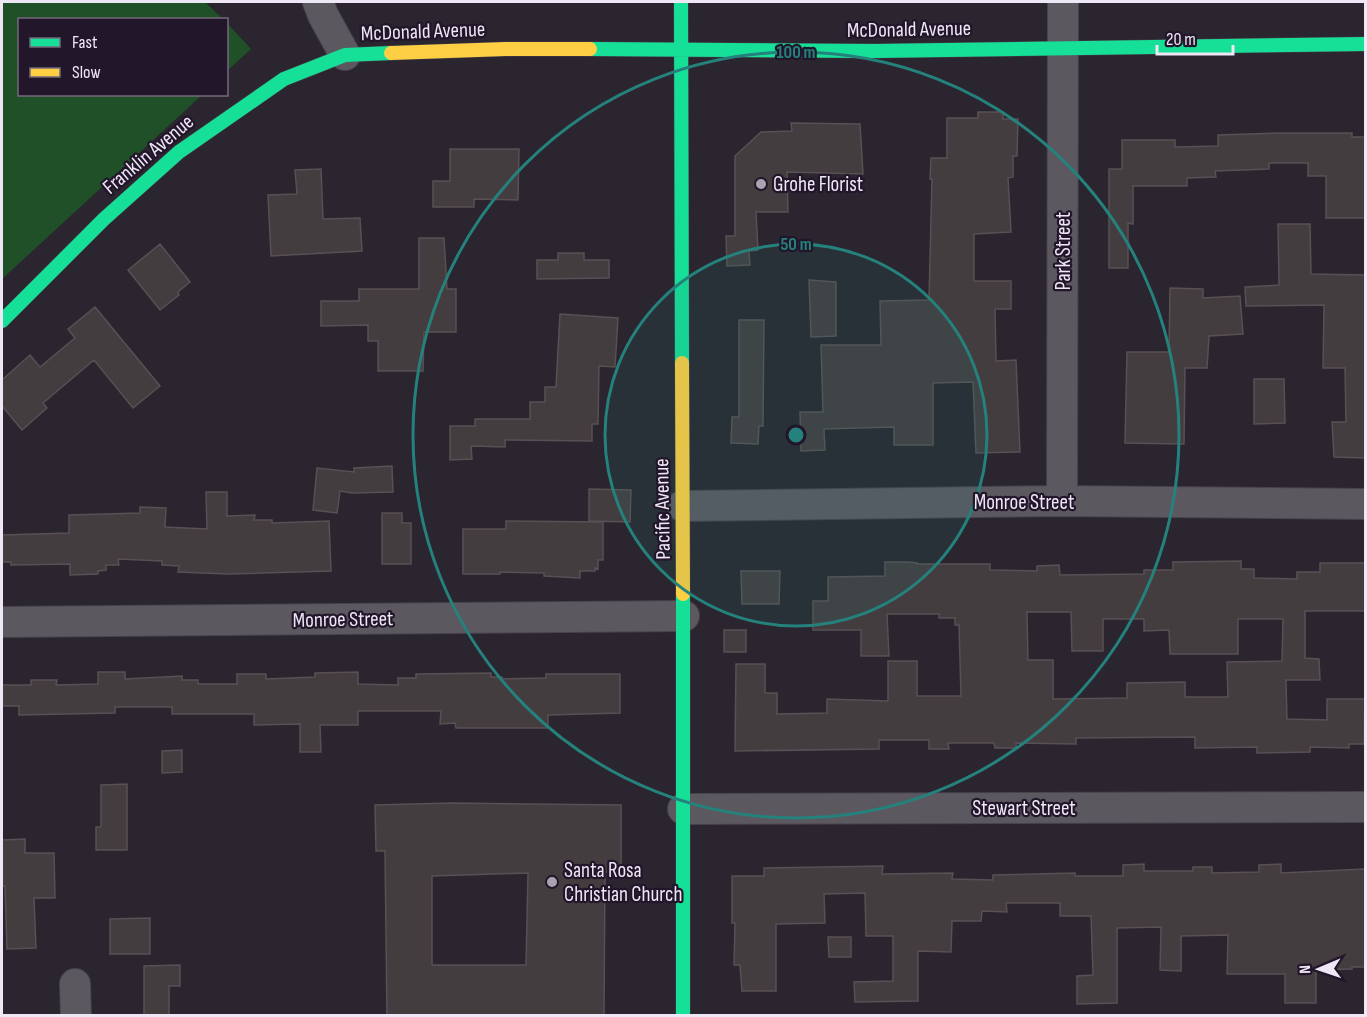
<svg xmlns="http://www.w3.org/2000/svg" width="1367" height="1017" font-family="'Sofia Sans Condensed',sans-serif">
  <rect width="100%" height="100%" fill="#2a252f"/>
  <path fill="#205028" d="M 2,2 L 205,2 L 223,19 L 20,20 L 20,94 L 202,95 L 2,279 Z
    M 227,23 L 251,49 L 227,71 Z"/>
  <path fill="#443d40" stroke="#585054" stroke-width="1.5" fill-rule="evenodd" d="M 978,112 L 1003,112 L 1003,119 L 1018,119 L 1017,156 L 1013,156 L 1013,177 L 1008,178 L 1011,232 L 974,234 L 974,281 L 1011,281 L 1011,309 L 995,309 L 996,361 L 1016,360 L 1020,452 L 976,453 L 973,382 L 933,383 L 933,445 L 894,445 L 894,427 L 824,429 L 825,450 L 801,451 L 800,412 L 823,412 L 821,345 L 881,345 L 880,301 L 929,300 L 932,179 L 930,179 L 931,158 L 947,158 L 947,118 L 978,118 Z
    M 791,123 L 860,124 L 863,174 L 787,172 L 788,212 L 756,212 L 758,250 L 749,251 L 750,265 L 727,266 L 726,236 L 735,236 L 735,156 L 761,132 L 792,131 Z
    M 1280,133 L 1352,133 L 1352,137 L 1365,137 L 1365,218 L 1326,218 L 1326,176 L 1308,176 L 1308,163 L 1269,163 L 1269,169 L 1215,171 L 1216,177 L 1187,178 L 1187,186 L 1133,186 L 1133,224 L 1128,223 L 1128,268 L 1109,268 L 1109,169 L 1122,169 L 1122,140 L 1175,140 L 1175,147 L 1218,146 L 1218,135 Z
    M 450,149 L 519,149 L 518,200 L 474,199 L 474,207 L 433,207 L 433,181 L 450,181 Z
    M 321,169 L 323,219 L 360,218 L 362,251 L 271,256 L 268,195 L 297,194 L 295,170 Z
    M 1278,224 L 1310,224 L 1311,274 L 1365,275 L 1365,458 L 1334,457 L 1332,422 L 1346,422 L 1345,368 L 1323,368 L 1324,305 L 1246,306 L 1245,287 L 1279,285 Z
    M 419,238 L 444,238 L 447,289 L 456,289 L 456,332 L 424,332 L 423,371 L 378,371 L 378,341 L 368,341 L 368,325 L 321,326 L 321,301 L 359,301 L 359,289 L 419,289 Z
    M 160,244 L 190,282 L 178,292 L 179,295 L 160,310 L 128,270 Z
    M 558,253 L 584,253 L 584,260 L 609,260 L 609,278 L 537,279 L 537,260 L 558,260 Z
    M 809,280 L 836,282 L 836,336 L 811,337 Z
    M 1170,288 L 1203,289 L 1203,298 L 1240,296 L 1243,334 L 1209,336 L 1207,368 L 1185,368 L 1184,444 L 1125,443 L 1127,352 L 1169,352 Z
    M 95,307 L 160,386 L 133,408 L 94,360 L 43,403 L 47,408 L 22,430 L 2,406 L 2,380 L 30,355 L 40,367 L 75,338 L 68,329 Z
    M 560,314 L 618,318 L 615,367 L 599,366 L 598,424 L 592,424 L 592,441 L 505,440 L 505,447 L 471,446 L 472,459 L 450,460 L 450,426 L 475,426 L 475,419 L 530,419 L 530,402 L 545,402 L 545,387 L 556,387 Z
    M 739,320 L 764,320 L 763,426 L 759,426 L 758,444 L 731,443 L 732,417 L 739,417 Z
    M 1254,379 L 1284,379 L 1285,423 L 1254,424 Z
    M 392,466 L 393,492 L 352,493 L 340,491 L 337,513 L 313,510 L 317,468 L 354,472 L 354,468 Z
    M 589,489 L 631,490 L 630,522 L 589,521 Z
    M 206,492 L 227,492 L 227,516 L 255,515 L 254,520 L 272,520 L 272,523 L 329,521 L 331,571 L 228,574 L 178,572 L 179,566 L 162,565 L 162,561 L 118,559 L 119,565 L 106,565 L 106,570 L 98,571 L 98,574 L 70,575 L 70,564 L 11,565 L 11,562 L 2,562 L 2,535 L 69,533 L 69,515 L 140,513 L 140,507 L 166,508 L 165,527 L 207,529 Z
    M 382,513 L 402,513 L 402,523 L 411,523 L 411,564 L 382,564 Z
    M 506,521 L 603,522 L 603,560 L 598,560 L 598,569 L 595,568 L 595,571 L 580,571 L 580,578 L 544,576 L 544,573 L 500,572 L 500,574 L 463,574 L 463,529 L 506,529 Z
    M 1241,561 L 1241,569 L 1254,569 L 1254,578 L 1297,579 L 1297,572 L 1320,572 L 1320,563 L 1365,563 L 1365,611 L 1305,611 L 1305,658 L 1319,659 L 1320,680 L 1286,680 L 1287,719 L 1327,720 L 1327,699 L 1365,699 L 1364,744 L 1349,744 L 1349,748 L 1310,747 L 1310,752 L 1257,753 L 1257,747 L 1195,748 L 1195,737 L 1076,738 L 1076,744 L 1016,743 L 1016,748 L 995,748 L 994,743 L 948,743 L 949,749 L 929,749 L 929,740 L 879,740 L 879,749 L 735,751 L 736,664 L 765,664 L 765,693 L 777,693 L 777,714 L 827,713 L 827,699 L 888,701 L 888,661 L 917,661 L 917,696 L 961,696 L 959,625 L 955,625 L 955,618 L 939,618 L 939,614 L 887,614 L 889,656 L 861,656 L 861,630 L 813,630 L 813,601 L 828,601 L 828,577 L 885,576 L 885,562 L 908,562 L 917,563 L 917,564 L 990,564 L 990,570 L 1037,571 L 1037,566 L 1059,565 L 1060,575 L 1144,574 L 1144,570 L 1173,570 L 1173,562 ZM 1027,612 L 1071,612 L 1072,651 L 1103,651 L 1103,619 L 1144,619 L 1144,631 L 1169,630 L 1170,654 L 1238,654 L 1238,619 L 1283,619 L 1282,661 L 1227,662 L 1228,697 L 1185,697 L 1185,682 L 1127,683 L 1127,698 L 1053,699 L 1053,660 L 1028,660 Z
    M 741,571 L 780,571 L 779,604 L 742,604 Z
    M 724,630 L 746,630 L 746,652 L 724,652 Z
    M 98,672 L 125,672 L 125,679 L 182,676 L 182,680 L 198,680 L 198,684 L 237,684 L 237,674 L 266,674 L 266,679 L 315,677 L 315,673 L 358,672 L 358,684 L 398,685 L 398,678 L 416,678 L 416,674 L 491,673 L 491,677 L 502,677 L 502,679 L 546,678 L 546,674 L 620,674 L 620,713 L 548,715 L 548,728 L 456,728 L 455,723 L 440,724 L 441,711 L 358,711 L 358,725 L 320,725 L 321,752 L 300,752 L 300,724 L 254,725 L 254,714 L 172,714 L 172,707 L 115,707 L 115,713 L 19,715 L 19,706 L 2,706 L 2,685 L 31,685 L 31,680 L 57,680 L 56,685 L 98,684 Z
    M 182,750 L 182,772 L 162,773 L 162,751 Z
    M 127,784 L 127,850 L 96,850 L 96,827 L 101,827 L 101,785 Z
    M 452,803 L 621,805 L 621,872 L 605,872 L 604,1016 L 387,1016 L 385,851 L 376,851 L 375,805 ZM 528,873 L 526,965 L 432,965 L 432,876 Z
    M 25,839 L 25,853 L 54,853 L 55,898 L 34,898 L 36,948 L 7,949 L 5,886 L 2,886 L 2,840 Z
    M 1144,864 L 1144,871 L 1193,871 L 1193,867 L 1212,867 L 1212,873 L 1259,872 L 1259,865 L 1281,864 L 1281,873 L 1365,869 L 1365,967 L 1352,967 L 1352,969 L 1316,970 L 1316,1003 L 1285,1003 L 1285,974 L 1227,974 L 1228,935 L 1181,936 L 1181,971 L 1160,970 L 1161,927 L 1117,928 L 1117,1003 L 1077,1004 L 1077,976 L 1093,975 L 1091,916 L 1060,916 L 1060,903 L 1006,903 L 1007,912 L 982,911 L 981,921 L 952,921 L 951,952 L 918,951 L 918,1001 L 855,1002 L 854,982 L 893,981 L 893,936 L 866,936 L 865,893 L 824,894 L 825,923 L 776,924 L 776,991 L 742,991 L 740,965 L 734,965 L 735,923 L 732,923 L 732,876 L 764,876 L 764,868 L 883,866 L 882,874 L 953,873 L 952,879 L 993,880 L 993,875 L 1075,873 L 1075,876 L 1123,876 L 1123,865 Z
    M 150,918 L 150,954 L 110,954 L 110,919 Z
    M 828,937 L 851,937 L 851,957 L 829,957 Z
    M 180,965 L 180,986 L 169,986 L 169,1016 L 144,1016 L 144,966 Z"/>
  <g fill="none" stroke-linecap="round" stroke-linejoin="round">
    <defs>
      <path id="street" d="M 318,2 L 323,15 L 345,55
        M 1062,501 L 1063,2
        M 682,506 L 1062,501 L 1366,504
        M 2,622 L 684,616
        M 683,809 L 1366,807
        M 75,984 L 76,1016"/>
      <path id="fast" d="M 681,2 L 682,363
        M 590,49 L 875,51 L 1366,44
        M 2,321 L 104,219 L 179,152 L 284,79 L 345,55 L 391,53
        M 683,594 L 683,1016"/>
      <path id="slow" d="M 391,53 L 506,49 L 590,49
        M 682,363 L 683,594"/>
    </defs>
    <use href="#street" stroke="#47424b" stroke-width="32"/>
    <use href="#fast" stroke="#47424b" stroke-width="15"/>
    <use href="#slow" stroke="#47424b" stroke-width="15"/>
    <use href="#street" stroke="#5c5860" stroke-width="30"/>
    <use href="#fast" stroke="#16e098" stroke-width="14"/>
    <use href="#slow" stroke="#ffcf43" stroke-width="14"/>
  </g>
  <circle cx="796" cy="435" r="191" fill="#25817c" fill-opacity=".12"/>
  <g fill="none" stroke="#25817c" stroke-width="3">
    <circle cx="796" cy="435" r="191"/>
    <circle cx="796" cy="435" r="383"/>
  </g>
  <g fill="#a9a3b0" stroke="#21162a" stroke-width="2">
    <circle cx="761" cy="184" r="6"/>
    <circle cx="552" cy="882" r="6"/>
  </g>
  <g text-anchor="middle" stroke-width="4.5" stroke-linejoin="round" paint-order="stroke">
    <g font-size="21" fill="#eee7f5" stroke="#21162a">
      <text transform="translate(909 29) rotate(-1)" y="7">McDonald Avenue</text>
      <text transform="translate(423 31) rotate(-2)" y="7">McDonald Avenue</text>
      <text transform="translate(148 154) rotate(-40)" y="7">Franklin Avenue</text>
      <text transform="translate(1063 251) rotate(-90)" y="7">Park Street</text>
      <text x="1024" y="509">Monroe Street</text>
      <text transform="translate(662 509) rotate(-91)" y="7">Pacific Avenue</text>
      <text transform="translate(343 619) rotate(-1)" y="7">Monroe Street</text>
      <text x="1024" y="815">Stewart Street</text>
    </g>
    <g font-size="21" fill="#eee7f5" stroke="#21162a" text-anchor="start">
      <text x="773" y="191">Grohe Florist</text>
      <text x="564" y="877">Santa Rosa<tspan x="564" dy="24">Christian Church</tspan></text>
    </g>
  </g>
  <circle cx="796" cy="435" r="9" fill="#25817c" stroke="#21162a" stroke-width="3"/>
  <g font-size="18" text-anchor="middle" font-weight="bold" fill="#25817c" stroke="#21162a" stroke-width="4.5" stroke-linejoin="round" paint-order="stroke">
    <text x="796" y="58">100 m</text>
    <text x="796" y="250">50 m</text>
  </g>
  <rect width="1367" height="1017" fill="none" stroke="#eee7f5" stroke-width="6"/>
  <rect x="18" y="18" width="210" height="78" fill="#21162a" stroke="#736a7b" stroke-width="1.5"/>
  <rect x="30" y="38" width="30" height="9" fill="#16e098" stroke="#736a7b" stroke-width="1.5"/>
  <text x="72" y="48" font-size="18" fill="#eee7f5">Fast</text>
  <rect x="30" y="68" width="30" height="9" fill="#ffcf43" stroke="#736a7b" stroke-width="1.5"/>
  <text x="72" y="78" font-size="18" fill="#eee7f5">Slow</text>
  <g transform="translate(1319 969) rotate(268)" stroke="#21162a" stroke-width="4.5" paint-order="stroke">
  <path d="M0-4.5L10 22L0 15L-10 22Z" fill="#eee7f5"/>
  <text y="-9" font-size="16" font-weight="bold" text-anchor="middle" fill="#eee7f5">N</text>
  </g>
  <path d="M1157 45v9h76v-9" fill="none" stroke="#eee7f5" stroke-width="3"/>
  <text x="1166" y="45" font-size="18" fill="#eee7f5" stroke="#21162a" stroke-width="4.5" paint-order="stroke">20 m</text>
</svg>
